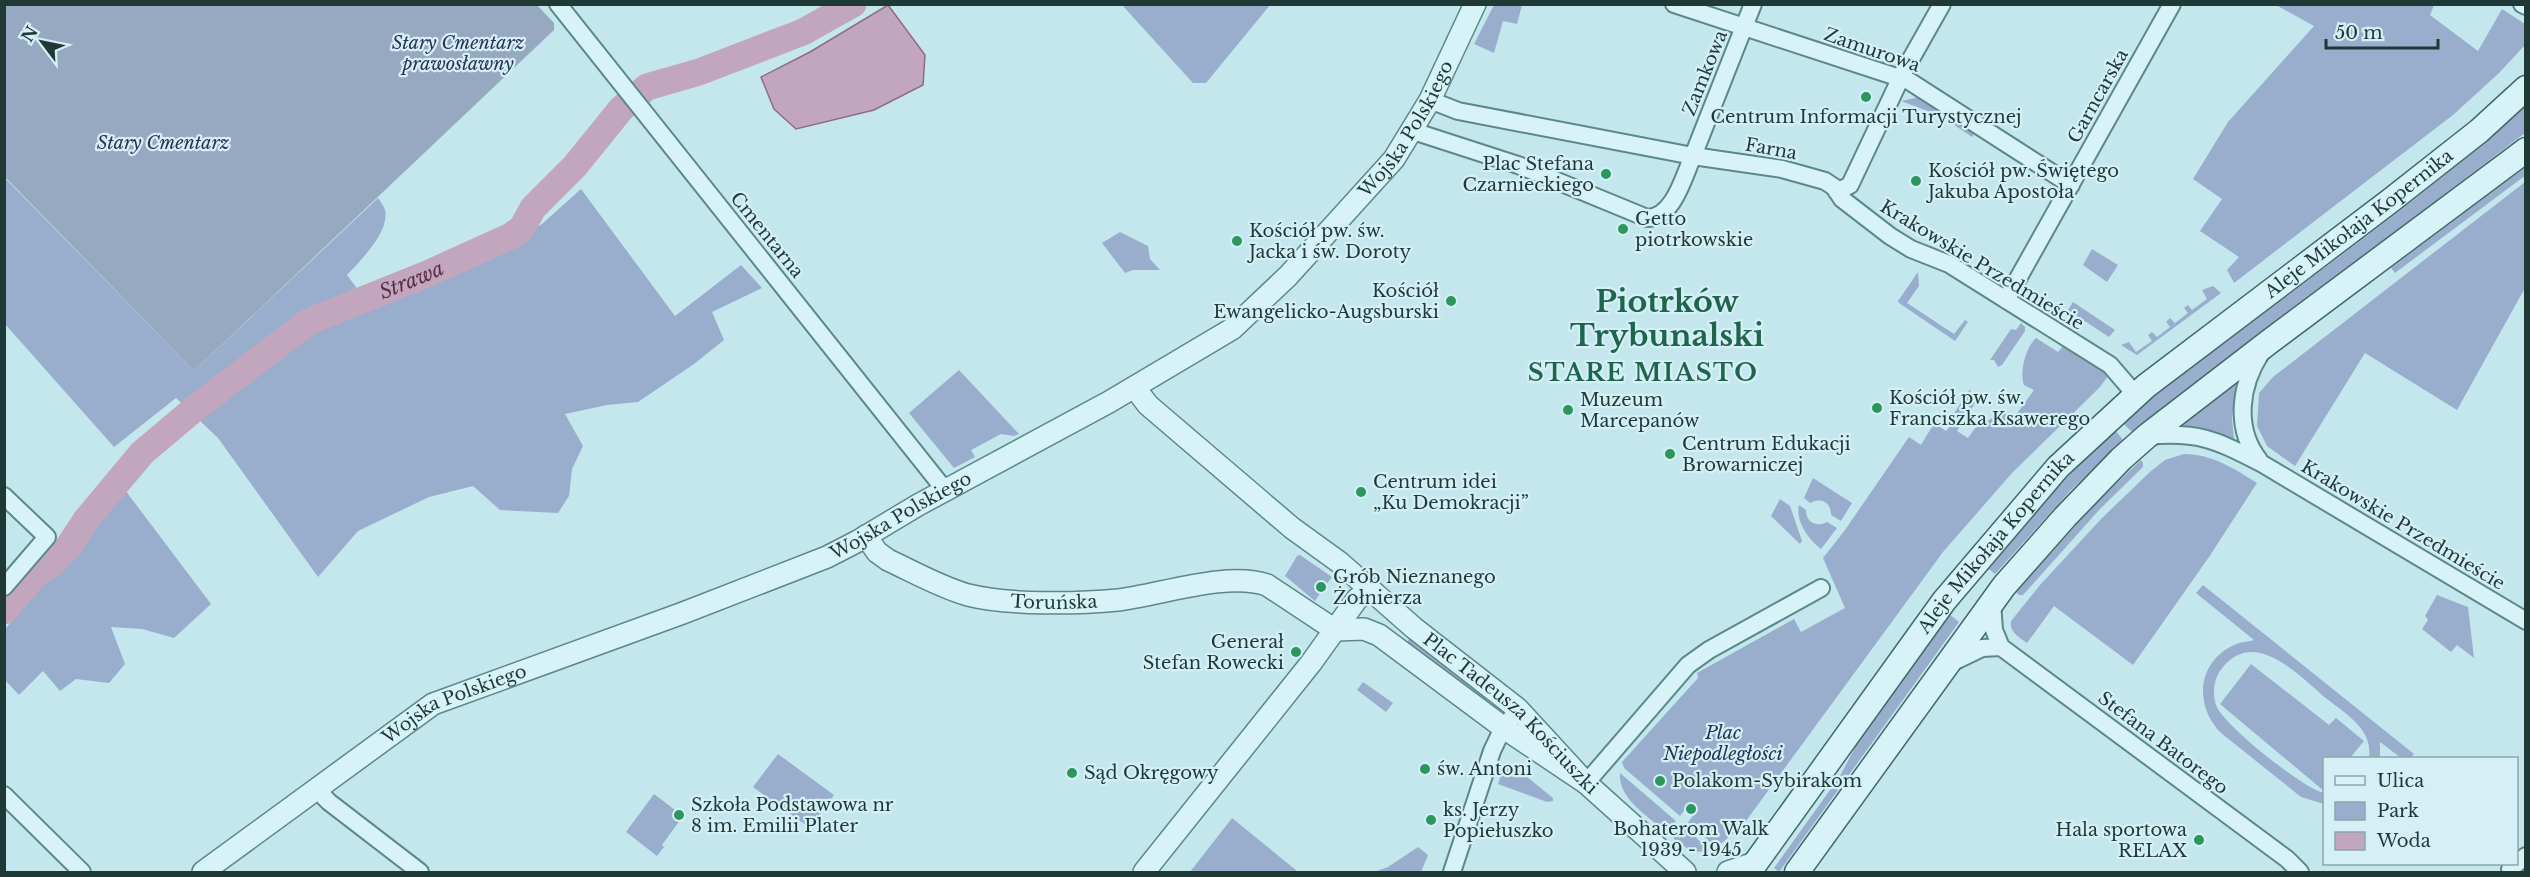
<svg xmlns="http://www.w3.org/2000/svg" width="2530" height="877" font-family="'Libre Baskerville',serif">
  <rect width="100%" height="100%" fill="#c4e7ee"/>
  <path fill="#98aecc" d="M 1122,5 L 1270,5 L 1206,83 L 1193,83 Z
    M 1494,5 L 1522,5 L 1517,24 L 1503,21 L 1494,53 L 1474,44 Z
    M 2276,5 L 2434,5 L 2430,15 L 2478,51 L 2502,9 L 2525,24 L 2525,45 L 2499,73 L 2453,115 L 2234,283 L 2227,270 L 2239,257 L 2200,231 L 2222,199 L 2193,179 L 2228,122 L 2314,26 Z
    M 1920,97 L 1975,132 L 1972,137 L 1941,116 L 1901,101 Z
    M 2525,106 L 2525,133 L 2132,432 L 2123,423 C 2167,384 2214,351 2260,316 C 2351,248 2442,182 2525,106 Z
    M 2525,167 L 2525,176 L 2522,178 L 2395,273 L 2391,268 Z
    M 4,177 L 194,371 L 378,198 C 380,201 384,206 385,210 C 390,232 360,261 347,275 L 373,310 L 461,273 L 542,224 L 581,189 L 675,316 L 741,265 L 762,288 L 712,312 L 724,340 L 694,364 L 638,402 L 607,405 L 565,414 L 583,446 L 572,469 L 569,496 L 558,513 L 500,510 L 473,486 L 429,497 L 358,531 L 318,577 L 218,438 L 176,398 L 114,447 L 5,324 Z
    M 2525,182 L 2525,288 L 2457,410 L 2365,353 L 2295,466 L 2267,446 L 2257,426 L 2259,393 L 2273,377 Z
    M 1120,232 L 1148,246 L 1150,259 L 1160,270 L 1133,270 L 1125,273 L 1102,243 Z
    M 2092,249 L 2118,265 L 2107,282 L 2083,265 Z
    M 1918,272 L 1919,286 L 1907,303 L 1954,334 L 1965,320 L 1968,322 L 1955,341 L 1899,303 L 1898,301 Z
    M 2213,286 L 2221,293 L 2137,355 L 2121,345 L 2129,342 L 2136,352 L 2152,341 L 2148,335 L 2152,332 L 2157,337 L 2170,327 L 2166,322 L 2170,318 L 2175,323 L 2188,313 L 2184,308 L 2188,305 L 2192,310 L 2207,299 L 2202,290 Z
    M 2073,302 L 2115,330 L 2109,337 L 2068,310 Z
    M 2021,323 L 2025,327 L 2025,331 L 2002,365 L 1998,367 L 1994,360 L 1990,360 L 2011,329 L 2016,330 Z
    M 2036,338 L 2058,352 L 2063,346 L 2073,353 L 2073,350 L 2102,369 L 2108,376 L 2100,387 L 2012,473 L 1943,552 L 1743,825 L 1716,848 L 1688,822 L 1698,810 L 1690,803 L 1680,816 L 1624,768 L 1622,762 L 1698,678 L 1697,673 L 1794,619 L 1801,632 L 1845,608 L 1823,558 L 1845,530 L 1909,437 L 1921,445 L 1936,420 L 1941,424 L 1940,427 L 1946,431 L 1951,425 L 1949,421 L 1970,389 L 1971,394 L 1976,393 L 1979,397 L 1957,431 L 1968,438 L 1975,428 L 2003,412 L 2013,419 L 2034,390 L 2024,385 C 2019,372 2026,347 2036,338 Z
    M 959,370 L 1019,434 L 1014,436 L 1001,434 L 971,450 L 975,457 L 954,468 L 909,413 Z
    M 2236,383 L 2232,419 L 2234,439 L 2206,429 L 2181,425 Z
    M 2115,430 L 2123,440 L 2070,491 L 1995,574 L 1986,567 L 2043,501 Z
    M 2184,454 C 2212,454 2235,469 2257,483 L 2209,557 L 2133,665 L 2054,606 L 2027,643 C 2019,637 2009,632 2011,621 L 2040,585 L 2102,518 L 2151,471 L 2165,460 Z
    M 2141,460 L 2143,463 L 2143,467 L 2100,509 L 2023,595 L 2019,595 L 2016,592 L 2097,502 Z
    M 1813,478 L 1852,503 L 1841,521 L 1831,515 C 1831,502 1821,497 1810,503 L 1804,498 Z
    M 125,490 L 211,604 L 174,638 L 142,629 L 111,627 L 125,664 L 109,683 L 76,679 L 60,691 L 43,671 L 19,695 L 5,680 L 5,629 Z
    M 1780,499 L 1790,506 L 1802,541 L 1800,544 L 1771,516 Z
    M 1799,505 L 1806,510 C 1806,522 1816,528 1827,522 L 1837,528 L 1821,549 C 1809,540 1795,521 1799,505 Z
    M 1300,555 L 1332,577 L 1326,585 L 1320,582 L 1316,589 L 1321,592 L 1315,601 L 1285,576 L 1297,556 Z
    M 2203,585 L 2414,754 L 2410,758 L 2401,758 L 2380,742 L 2380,758 L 2369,758 C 2373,729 2347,715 2327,699 C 2300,677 2256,627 2223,667 C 2214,677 2212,692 2216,705 C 2222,724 2305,790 2324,793 L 2324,804 L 2301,797 L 2221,733 C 2195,707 2196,664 2232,646 C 2239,642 2247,642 2254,640 L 2196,593 Z
    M 2437,595 L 2468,607 L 2474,658 L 2457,645 L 2451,652 L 2422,629 L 2428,620 L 2425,616 Z
    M 1949,614 L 1959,622 L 1779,872 L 1774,868 L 1840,776 L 1862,734 Z
    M 1412,636 L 1489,695 L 1484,702 L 1406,643 Z
    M 2251,664 L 2329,725 L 2336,718 L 2364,741 L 2350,758 L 2324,758 L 2324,791 L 2220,704 Z
    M 1363,682 L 1393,703 L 1386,712 L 1357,690 Z
    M 778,754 L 834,795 L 810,828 L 753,787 Z
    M 1510,763 L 1553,798 L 1553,801 L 1547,802 L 1498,784 L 1504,766 Z
    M 1620,773 L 1676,821 L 1665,831 C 1648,816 1618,799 1620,773 Z
    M 654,794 L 683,816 L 662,845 L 664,847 L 657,856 L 626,832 Z
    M 1232,818 L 1297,871 L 1301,872 L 1190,872 Z
    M 1681,828 L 1687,829 L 1710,851 L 1692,852 L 1674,839 L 1674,837 Z
    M 1418,847 L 1428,855 L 1421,872 L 1374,872 L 1388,867 Z"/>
  <path fill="#97a9c1" d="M 536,4 L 554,23 L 554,30 L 194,371 L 5,177 L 5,5 Z"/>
  <path fill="#c1a6bd" stroke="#8f6d88" stroke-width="1.5" d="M 888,5 L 925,55 L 923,85 L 874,110 L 796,129 L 774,109 L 761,77 L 810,52 Z"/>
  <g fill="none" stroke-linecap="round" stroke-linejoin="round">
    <path stroke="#c1a6bd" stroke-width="27" id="s1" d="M 4,611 L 37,573 L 52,564 L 69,546 L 86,520 L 142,453 L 193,410 L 308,322 L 427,274 L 511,236 L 522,228 L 533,208 L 575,166 L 621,109 L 647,87 L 699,72 L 803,32 L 853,4"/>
    <defs>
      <path id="minor" d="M 558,4 L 945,490
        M 1674,4 L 1909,81 L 2071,185
        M 1753,4 L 1693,156 L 1782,169 L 1825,181 L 1834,187 L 1842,199 L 1890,236 L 1911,249 L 1949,264 L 2110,365 L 2135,394
        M 2522,4 L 2526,6
        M 1413,131 L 1518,165 L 1647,218 C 1674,218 1684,175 1693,156 L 1458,111 L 1430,100
        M 1837,192 L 1850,185 L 1903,73 L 1942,4
        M 2006,300 L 2172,4
        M 2148,436 C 2200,431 2217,441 2261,463 L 2526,621
        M 2259,460 C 2234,428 2240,385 2261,353
        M 4,496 L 47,537 L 4,587
        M 1992,602 L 1994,630 L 2001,647 L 2287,859 L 2300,872
        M 1951,663 L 1982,648 L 2001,647
        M 1586,783 L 1688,665 L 1709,650 L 1821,588
        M 321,786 L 324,797 L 329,802 L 420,872
        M 4,795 L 82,872
        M 2510,869 L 2526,856
        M 1452,872 L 1492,751 L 1501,732 L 1518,709"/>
      <g id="tertiary">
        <path id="s2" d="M 1135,388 L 1148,405 L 1292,528 L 1339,562 L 1414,628 L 1518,709 L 1586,783 L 1685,872"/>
        <path id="s3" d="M 866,536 L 877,552 L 888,560 C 914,572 940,587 968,595 C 1008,605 1076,604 1118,600 C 1160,595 1228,571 1267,585 L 1335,630 L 1364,629 L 1379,635 L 1504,728 L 1586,783"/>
        <path id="s4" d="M 203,872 L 433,704 L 683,613 L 827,557 L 858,541 L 918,505 L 1109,402 L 1232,329 L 1288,276 L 1394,159 L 1430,100 L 1475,4"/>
        <path d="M 1144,872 L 1311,663 L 1357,599 L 1366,593 L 1373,593"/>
        <path d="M 1728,872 L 1755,863"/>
      </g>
      <g id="secondary">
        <path id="s5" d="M 1749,872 L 1944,601 L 2058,467 L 2146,386 L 2390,201 L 2479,131 L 2526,88"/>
        <path d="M 1797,872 L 2004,586 L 2065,517 L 2121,459 L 2147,436 L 2269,342 L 2526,150"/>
      </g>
    </defs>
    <use href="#minor" stroke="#5b8888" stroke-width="20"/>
    <use href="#tertiary" stroke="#5b8888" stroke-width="24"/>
    <use href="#secondary" stroke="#3e6a68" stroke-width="27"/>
    <use href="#minor" stroke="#d8f3f8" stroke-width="16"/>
    <use href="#tertiary" stroke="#d8f3f8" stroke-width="21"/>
    <use href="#secondary" stroke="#d8f3f8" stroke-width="24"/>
  </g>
  <g fill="#2c975c" stroke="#d4eff5" stroke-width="2">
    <circle cx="1866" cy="97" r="6"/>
    <circle cx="1606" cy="174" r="6"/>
    <circle cx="1916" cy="181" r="6"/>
    <circle cx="1623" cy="229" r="6"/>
    <circle cx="1237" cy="241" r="6"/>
    <circle cx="1451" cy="301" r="6"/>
    <circle cx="1877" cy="408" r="6"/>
    <circle cx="1568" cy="410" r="6"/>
    <circle cx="1670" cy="454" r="6"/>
    <circle cx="1361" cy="492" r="6"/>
    <circle cx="1321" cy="587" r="6"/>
    <circle cx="1296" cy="652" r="6"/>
    <circle cx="1425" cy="769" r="6"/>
    <circle cx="1072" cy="773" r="6"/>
    <circle cx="1660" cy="781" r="6"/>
    <circle cx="1691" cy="809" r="6"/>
    <circle cx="679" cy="815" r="6"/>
    <circle cx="1431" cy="820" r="6"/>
    <circle cx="2199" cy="840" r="6"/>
  </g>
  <g text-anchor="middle" stroke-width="4.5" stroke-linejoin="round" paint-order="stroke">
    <g font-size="18" font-style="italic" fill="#253355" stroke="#d4eff5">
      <text x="458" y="49">Stary Cmentarz<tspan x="458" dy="21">prawosławny</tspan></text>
      <text x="163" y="149">Stary Cmentarz</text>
      <text x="1723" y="739">Plac<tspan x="1723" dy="21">Niepodległości</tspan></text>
    </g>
    <g font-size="18" fill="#1f3937" stroke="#d4eff5">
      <text transform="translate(1872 50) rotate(19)" y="6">Zamurowa</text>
      <text transform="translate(1705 73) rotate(-68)" y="6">Zamkowa</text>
      <text transform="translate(2098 96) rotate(-61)" y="6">Garncarska</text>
      <text dy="6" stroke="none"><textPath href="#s4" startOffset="1437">Wojska Polskiego</textPath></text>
      <text transform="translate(1771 149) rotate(10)" y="6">Farna</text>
      <text dy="6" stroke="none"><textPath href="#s5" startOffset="897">Aleje Mikołaja Kopernika</textPath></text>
      <text transform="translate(767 235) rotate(51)" y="6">Cmentarna</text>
      <text transform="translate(1982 265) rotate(31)" y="6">Krakowskie Przedmieście</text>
      <text dy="6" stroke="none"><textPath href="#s4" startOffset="790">Wojska Polskiego</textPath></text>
      <text transform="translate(2403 525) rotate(31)" y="6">Krakowskie Przedmieście</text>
      <text dy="6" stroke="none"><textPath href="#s5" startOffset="412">Aleje Mikołaja Kopernika</textPath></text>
      <text dy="6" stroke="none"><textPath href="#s3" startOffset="207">Toruńska</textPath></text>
      <text dy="6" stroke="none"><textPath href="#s2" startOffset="498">Plac Tadeusza Kościuszki</textPath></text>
      <text dy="6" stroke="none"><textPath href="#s4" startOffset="304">Wojska Polskiego</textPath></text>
      <text transform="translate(2163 743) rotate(37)" y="6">Stefana Batorego</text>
    </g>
    <g font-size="18" fill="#1f3937" stroke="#d4eff5" text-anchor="start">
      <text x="1866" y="123" text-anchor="middle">Centrum Informacji Turystycznej</text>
      <text x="1594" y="170" text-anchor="end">Plac Stefana<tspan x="1594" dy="21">Czarnieckiego</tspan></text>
      <text x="1928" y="177">Kościół pw. Świętego<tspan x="1928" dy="21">Jakuba Apostoła</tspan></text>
      <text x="1635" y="225">Getto<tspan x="1635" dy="21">piotrkowskie</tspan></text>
      <text x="1249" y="237">Kościół pw. św.<tspan x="1249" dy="21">Jacka i św. Doroty</tspan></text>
      <text x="1439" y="297" text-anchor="end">Kościół<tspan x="1439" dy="21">Ewangelicko-Augsburski</tspan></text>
      <text x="1889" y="404">Kościół pw. św.<tspan x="1889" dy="21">Franciszka Ksawerego</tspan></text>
      <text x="1580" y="406">Muzeum<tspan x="1580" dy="21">Marcepanów</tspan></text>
      <text x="1682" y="450">Centrum Edukacji<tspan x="1682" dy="21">Browarniczej</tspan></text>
      <text x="1373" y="488">Centrum idei<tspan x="1373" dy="21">„Ku Demokracji”</tspan></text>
      <text x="1333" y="583">Grób Nieznanego<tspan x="1333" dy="21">Żołnierza</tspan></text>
      <text x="1284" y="648" text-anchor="end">Generał<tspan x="1284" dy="21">Stefan Rowecki</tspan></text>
      <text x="1437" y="775">św. Antoni</text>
      <text x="1084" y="779">Sąd Okręgowy</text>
      <text x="1672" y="787">Polakom-Sybirakom</text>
      <text x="691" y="811">Szkoła Podstawowa nr<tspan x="691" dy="21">8 im. Emilii Plater</tspan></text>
      <text x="1443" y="816">ks. Jerzy<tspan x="1443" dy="21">Popiełuszko</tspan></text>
      <text x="1691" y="835" text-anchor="middle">Bohaterom Walk<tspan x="1691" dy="21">1939 - 1945</tspan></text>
      <text x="2187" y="836" text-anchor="end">Hala sportowa<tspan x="2187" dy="21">RELAX</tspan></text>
    </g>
    <g font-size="20" font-style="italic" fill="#582e47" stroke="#d4eff5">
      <text dy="7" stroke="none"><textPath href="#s1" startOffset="534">Strawa</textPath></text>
    </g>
    <g font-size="24" font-weight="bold" letter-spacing="1.5" fill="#1f654d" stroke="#d4eff5">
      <text x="1643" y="381">STARE MIASTO</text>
    </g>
    <g font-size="30" font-weight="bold" fill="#1f654d" stroke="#d4eff5">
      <text x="1667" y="312">Piotrków<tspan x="1667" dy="34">Trybunalski</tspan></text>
    </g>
  </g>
  <rect width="2530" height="877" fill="none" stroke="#1f3937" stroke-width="12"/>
  <rect x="2323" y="757" width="195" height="108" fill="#d4eff5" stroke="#8ca6a9" stroke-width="1.5"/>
  <rect x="2335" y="776" width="30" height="9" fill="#d8f3f8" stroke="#8ca6a9" stroke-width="1.5"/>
  <text x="2377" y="787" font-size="18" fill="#1f3937">Ulica</text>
  <rect x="2335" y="802" width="30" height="18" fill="#98aecc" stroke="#8ca6a9" stroke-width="1.5"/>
  <text x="2377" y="817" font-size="18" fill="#1f3937">Park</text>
  <rect x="2335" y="832" width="30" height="18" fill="#c1a6bd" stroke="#8ca6a9" stroke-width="1.5"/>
  <text x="2377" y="847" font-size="18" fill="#1f3937">Woda</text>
  <g transform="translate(42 42) rotate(302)" stroke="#d4eff5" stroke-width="4.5" paint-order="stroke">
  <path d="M0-4.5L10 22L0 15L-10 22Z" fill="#1f3937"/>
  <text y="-9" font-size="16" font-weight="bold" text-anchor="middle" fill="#1f3937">N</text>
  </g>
  <path d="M2326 39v9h112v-9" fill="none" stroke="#1f3937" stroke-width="3"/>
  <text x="2335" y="39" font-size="18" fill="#1f3937" stroke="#d4eff5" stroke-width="4.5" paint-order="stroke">50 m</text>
</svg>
